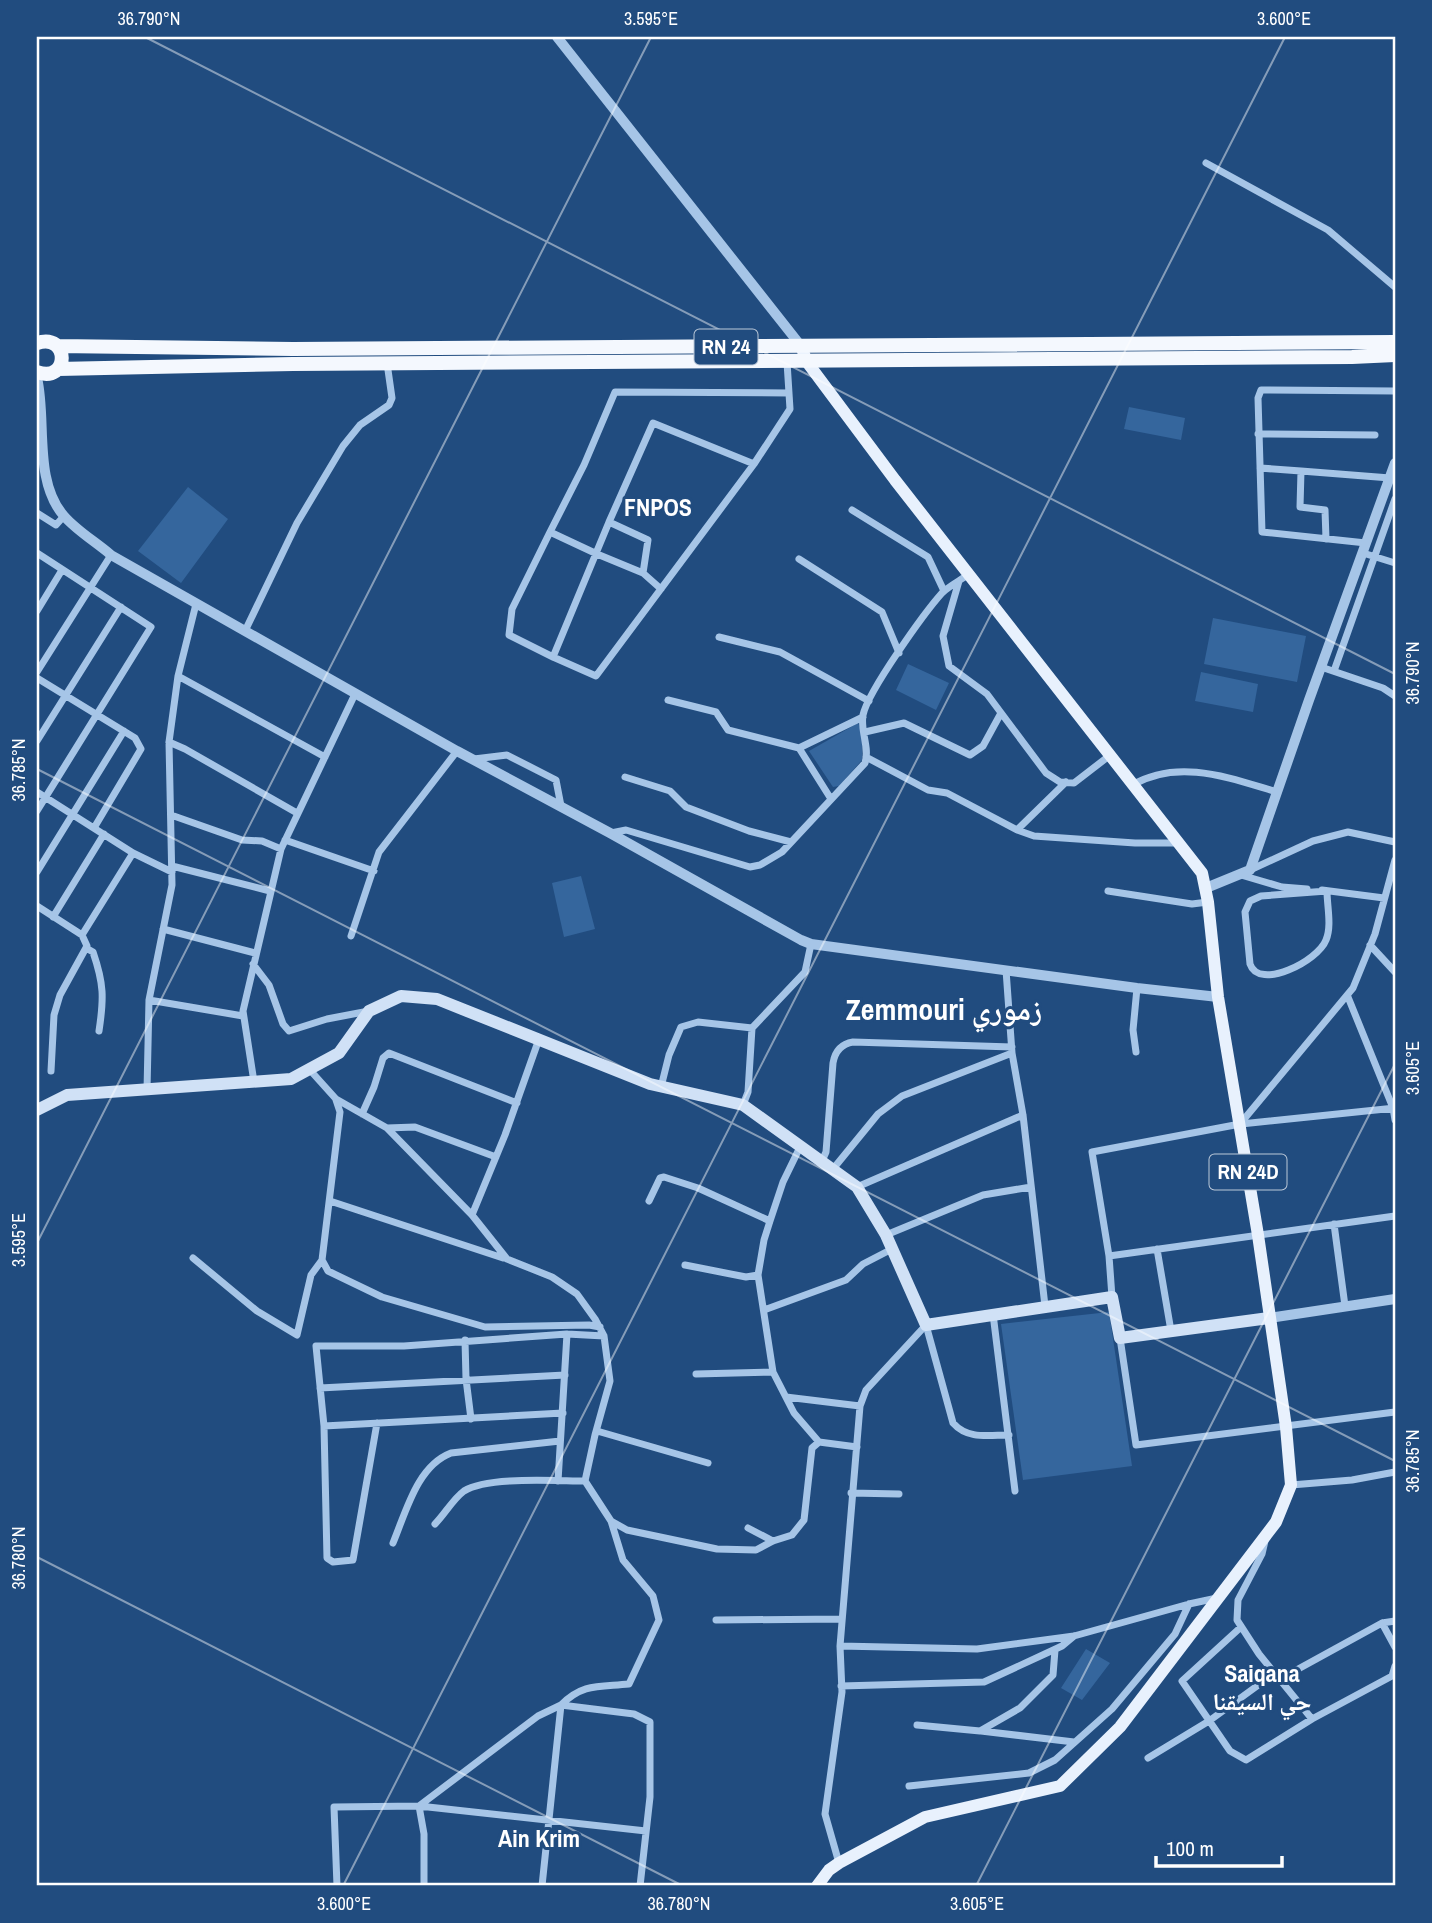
<svg xmlns="http://www.w3.org/2000/svg" width="1432" height="1923" font-family="'Archivo Narrow','Noto Naskh Arabic',sans-serif">
  <rect width="100%" height="100%" fill="#214c7f"/>
  <path fill="#35669d" d="M 1129,407 L 1185,418 L 1181,440 L 1124,429 Z
    M 188,487 L 228,519 L 181,583 L 138,551 Z
    M 1213,618 L 1306,636 L 1297,682 L 1204,664 Z
    M 908,664 L 949,683 L 936,710 L 896,690 Z
    M 1201,672 L 1258,684 L 1253,712 L 1195,701 Z
    M 858,723 L 862,731 L 862,760 L 839,786 L 833,787 L 809,751 Z
    M 581,876 L 595,929 L 564,937 L 552,883 Z
    M 1109,1312 L 1132,1466 L 1023,1480 L 1001,1324 Z
    M 1086,1649 L 1110,1663 L 1082,1700 L 1061,1688 Z"/>
  <g fill="none" stroke-linecap="round" stroke-linejoin="round">
    <path stroke="#a6c5e7" stroke-width="7" d="M 1206,163 L 1328,230 L 1395,287
      M 787,362 L 790,409 L 754,464 L 653,423 L 609,522 L 648,540 L 643,573 L 597,554 L 550,532 L 584,465 L 615,392 L 789,393
      M 1258,434 L 1375,435
      M 1260,468 L 1301,471 L 1300,507 L 1325,510 L 1326,539
      M 1301,471 L 1390,478
      M 852,510 L 928,557 L 944,591
      M 37,513 L 56,525 L 64,516
      M 609,522 L 553,657 L 596,676 L 754,464
      M 550,532 L 512,609 L 509,635 L 553,657
      M 1366,543 L 1262,532 L 1258,398 L 1261,390 L 1395,391
      M 37,553 L 151,627 L 37,811
      M 1363,553 L 1395,563
      M 799,559 L 882,612 L 899,653
      M 643,573 L 661,589
      M 959,581 L 943,636 L 949,666 L 987,694 L 1046,773 L 1060,782 L 1074,783 L 1109,756
      M 37,611 L 62,570
      M 245,631 L 297,523 L 343,446 L 360,425 L 389,405 L 392,398 L 387,363
      M 719,637 L 780,652 L 869,701
      M 1321,667 L 1383,688 L 1395,696
      M 1334,671 L 1395,499
      M 37,672 L 111,555
      M 178,676 L 196,604
      M 37,678 L 135,738 L 141,749 L 94,828
      M 668,700 L 716,712 L 728,730 L 799,748 L 863,717
      M 865,732 L 904,723 L 970,755 L 983,746 L 1001,713
      M 37,741 L 121,607
      M 169,742 L 185,749 L 297,813
      M 799,748 L 831,799
      M 866,757 L 928,790 L 947,793 L 1017,830 L 1066,782
      M 474,759 L 507,755 L 556,780 L 561,806
      M 625,777 L 670,791 L 686,807 L 749,831 L 791,842
      M 1132,785 C 1179,758 1229,778 1277,792
      M 37,792 L 133,853 L 82,935 L 37,906
      M 171,815 L 242,840 L 262,841 L 281,849
      M 1017,830 L 1034,836 L 1135,843 L 1178,843
      M 611,833 L 626,830 L 750,867 L 760,865 L 782,852 L 865,763 C 870,747 860,731 863,715 C 868,691 925,612 942,593 C 949,586 961,580 969,574
      M 285,840 L 374,871
      M 133,853 L 172,872
      M 172,866 L 270,891
      M 1250,870 L 1313,841 L 1348,832 L 1395,842
      M 37,872 L 124,731
      M 1241,875 L 1282,887 L 1307,889
      M 1322,890 L 1384,898
      M 1108,891 L 1192,904 L 1208,902
      M 1327,891 C 1327,906 1332,926 1326,940 C 1318,961 1259,991 1250,964 L 1245,912 L 1250,901 L 1261,896 Z
      M 53,917 L 104,834
      M 163,929 L 255,953
      M 351,936 L 379,852 L 457,751
      M 1370,945 L 1395,972
      M 86,948 L 93,952 C 104,984 104,998 99,1031
      M 253,964 L 269,985 L 283,1024 L 289,1031 L 327,1019 L 369,1011
      M 1006,970 L 1012,1053 L 1023,1115 L 1045,1306
      M 1348,997 L 1393,1108 L 1395,1120
      M 149,1000 L 243,1016
      M 1136,1052 L 1133,1030 L 1137,988
      M 309,1069 L 336,1099 L 387,1128 L 472,1215 L 507,1259 L 552,1277 L 577,1294 L 595,1319 L 604,1336 L 610,1381 L 595,1435 L 585,1481 L 611,1521 L 623,1560 L 653,1596 L 659,1620 L 629,1684 C 599,1687 583,1683 561,1705 L 542,1886
      M 51,1071 L 54,1015 L 60,995 L 87,946 L 82,935
      M 254,1082 L 243,1011 L 281,849 L 355,694
      M 661,1087 L 669,1055 L 681,1027 L 698,1022 L 752,1028
      M 147,1090 L 149,1000 L 172,885 L 169,742 L 178,676 L 325,757
      M 336,1100 L 340,1112 L 322,1260 L 328,1271 L 382,1297 L 485,1327 L 589,1325 L 600,1327
      M 743,1105 L 748,1092 L 752,1028 L 805,972 L 811,944
      M 362,1114 L 374,1087 L 383,1058 L 389,1053 L 517,1103
      M 1241,1124 L 1395,1108
      M 387,1128 L 415,1127 L 496,1157
      M 801,1145 L 783,1182 L 770,1221 L 764,1240 L 758,1275 L 773,1372 L 794,1413 L 819,1442 L 857,1447
      M 822,1161 L 826,1152 L 833,1063 C 835,1051 841,1044 853,1042 L 1012,1047
      M 833,1169 L 878,1114 L 902,1096 L 1012,1053
      M 857,1187 L 1023,1115
      M 330,1201 L 503,1258
      M 649,1201 L 660,1178 L 664,1177 L 698,1188 L 770,1221
      M 472,1215 L 505,1135 L 539,1039
      M 1334,1224 L 1345,1306
      M 886,1235 L 983,1195 L 1031,1187
      M 1157,1249 L 1171,1331
      M 1109,1256 L 1395,1216
      M 193,1258 L 257,1311 L 297,1335 L 311,1275 L 322,1260
      M 685,1265 L 746,1277 L 758,1275
      M 1112,1297 L 1109,1256 L 1092,1152 L 1240,1124 L 1353,988 L 1375,934 L 1395,860
      M 764,1310 L 846,1280 L 863,1264 L 892,1249
      M 993,1314 L 1015,1491
      M 1120,1338 L 1136,1445 L 1395,1412
      M 465,1340 L 466,1379 L 471,1419
      M 696,1374 L 773,1372
      M 320,1388 L 565,1375
      M 786,1397 L 860,1406
      M 377,1423 L 353,1560 L 333,1562 L 327,1558 L 324,1426 L 316,1346 L 404,1346 L 567,1334 L 604,1336
      M 324,1426 L 563,1413
      M 597,1431 L 708,1463
      M 558,1481 L 567,1334
      M 1291,1485 L 1352,1480 L 1395,1472
      M 851,1493 L 899,1494
      M 611,1521 L 627,1530 L 717,1549 L 756,1550 L 773,1541 L 792,1535 L 804,1520 L 812,1448 L 819,1442
      M 435,1524 C 445,1514 453,1499 464,1491 C 487,1476 556,1481 585,1481
      M 748,1528 L 773,1541
      M 1265,1541 L 1262,1554 L 1238,1600 L 1237,1620 L 1259,1654 L 1312,1719
      M 393,1543 C 406,1512 417,1466 451,1453 L 560,1441
      M 716,1620 L 842,1619
      M 1382,1623 L 1395,1647
      M 1241,1627 L 1182,1681 L 1230,1751 L 1246,1760 L 1312,1719 L 1392,1676 L 1395,1666
      M 840,1646 L 977,1649 L 1074,1636 L 1189,1604 L 1217,1598
      M 1280,1679 L 1382,1623 L 1395,1621
      M 841,1686 L 984,1682 L 1062,1646 L 1074,1636
      M 917,1725 L 980,1731 L 1020,1708 L 1053,1675 L 1055,1650
      M 981,1731 L 1074,1742
      M 1148,1758 L 1209,1721 L 1257,1686
      M 909,1786 L 1029,1773 L 1055,1760 L 1112,1709 L 1175,1634 L 1189,1604
      M 839,1863 L 825,1814 L 842,1692 L 840,1646 L 860,1406 L 866,1390 L 926,1325 L 953,1423 C 968,1440 989,1435 1009,1435
      M 337,1886 L 334,1807 L 419,1806 L 646,1831
      M 424,1886 L 424,1834 L 419,1806 L 538,1716 L 561,1705 L 634,1714 L 650,1722 L 650,1797 L 640,1886"/>
    <path stroke="#a6c5e7" stroke-width="10" d="M 557,37 L 801,346
      M 37,378 C 47,420 33,481 64,516 C 77,531 96,542 111,555 L 457,751 L 610,833 L 801,940 L 811,944 L 1137,988 L 1218,997
      M 1206,888 L 1250,870 L 1309,700 L 1395,463
      M 1269,1318 L 1395,1299"/>
    <path stroke="#d0e1f6" stroke-width="12" d="M 37,1110 L 67,1095 L 291,1079 L 339,1053 L 369,1011 L 401,996 L 437,999 L 650,1084 L 743,1105 L 857,1187 L 886,1235 L 926,1325 L 1112,1297 L 1120,1338 L 1269,1318"/>
    <path stroke="#e8f1fd" stroke-width="12" d="M 801,346 L 807,362 L 895,480 L 1202,873 L 1208,902 L 1218,997 L 1258,1235 L 1286,1427 L 1291,1485 L 1276,1522 L 1120,1727 L 1060,1786 L 925,1817 L 839,1863 L 829,1870 L 817,1886"/>
    <path stroke="#f4f8fe" stroke-width="14" d="M 37,343 C 70,332 70,384 37,372
      M 57,346 L 293,349 L 1395,342
      M 58,369 L 293,364 L 1352,357 L 1395,355"/>
  </g>
  <path fill="none" stroke="#fff" stroke-width="2" stroke-opacity="0.45" d="M 145,37 L 1395,674M 37,769 L 1395,1461M 37,1243 L 651,37M 37,1557 L 683,1886M 343,1886 L 1285,37M 976,1886 L 1395,1064"/>
  <g text-anchor="middle" stroke-width="6" stroke-linejoin="round" paint-order="stroke">
    <g fill="#214c7f" stroke="#bcc9d9" stroke-width="2">
      <rect x="694.5" y="329.5" width="63" height="35" rx="5"/>
      <rect x="1209.5" y="1154.5" width="77" height="35" rx="5"/>
    </g>
    <g font-size="21" font-weight="bold" fill="#fff">
      <text x="726" y="354">RN 24</text>
      <text x="1248" y="1179">RN 24D</text>
    </g>
    <g font-size="24" font-weight="bold" fill="#fff" stroke="#214c7f">
      <text x="658" y="516">FNPOS</text>
      <text x="1262" y="1682">Saiqana<tspan x="1262" dy="28">حي السيقنا</tspan></text>
      <text x="539" y="1847">Ain Krim</text>
    </g>
    <g font-size="30" font-weight="bold" fill="#fff" stroke="#214c7f">
      <text x="944" y="1020">Zemmouri زموري</text>
    </g>
  </g>
  <rect width="1432" height="1923" fill="none" stroke="#214c7f" stroke-width="77"/>
  <path d="M1156 1856v10h126v-10" fill="none" stroke="#ffffff" stroke-width="3.5"/>
  <text x="1166" y="1856" font-size="21" fill="#ffffff" stroke="#214c7f" stroke-width="5" paint-order="stroke">100 m</text>
  <rect x="38" y="38" width="1356" height="1846" fill="none" stroke="#fff" stroke-width="2.5"/>
  <g font-size="18" text-anchor="middle" fill="#fff">
    <text x="149" y="25">36.790°N</text>
    <text x="651" y="25">3.595°E</text>
    <text x="1284" y="25">3.600°E</text>
    <text transform="translate(1413 673) rotate(-90)" y="6">36.790°N</text>
    <text transform="translate(19 770) rotate(-90)" y="6">36.785°N</text>
    <text transform="translate(1413 1068) rotate(-90)" y="6">3.605°E</text>
    <text transform="translate(19 1240) rotate(-90)" y="6">3.595°E</text>
    <text transform="translate(1413 1461) rotate(-90)" y="6">36.785°N</text>
    <text transform="translate(19 1558) rotate(-90)" y="6">36.780°N</text>
    <text x="344" y="1910">3.600°E</text>
    <text x="679" y="1910">36.780°N</text>
    <text x="977" y="1910">3.605°E</text>
  </g>
</svg>
